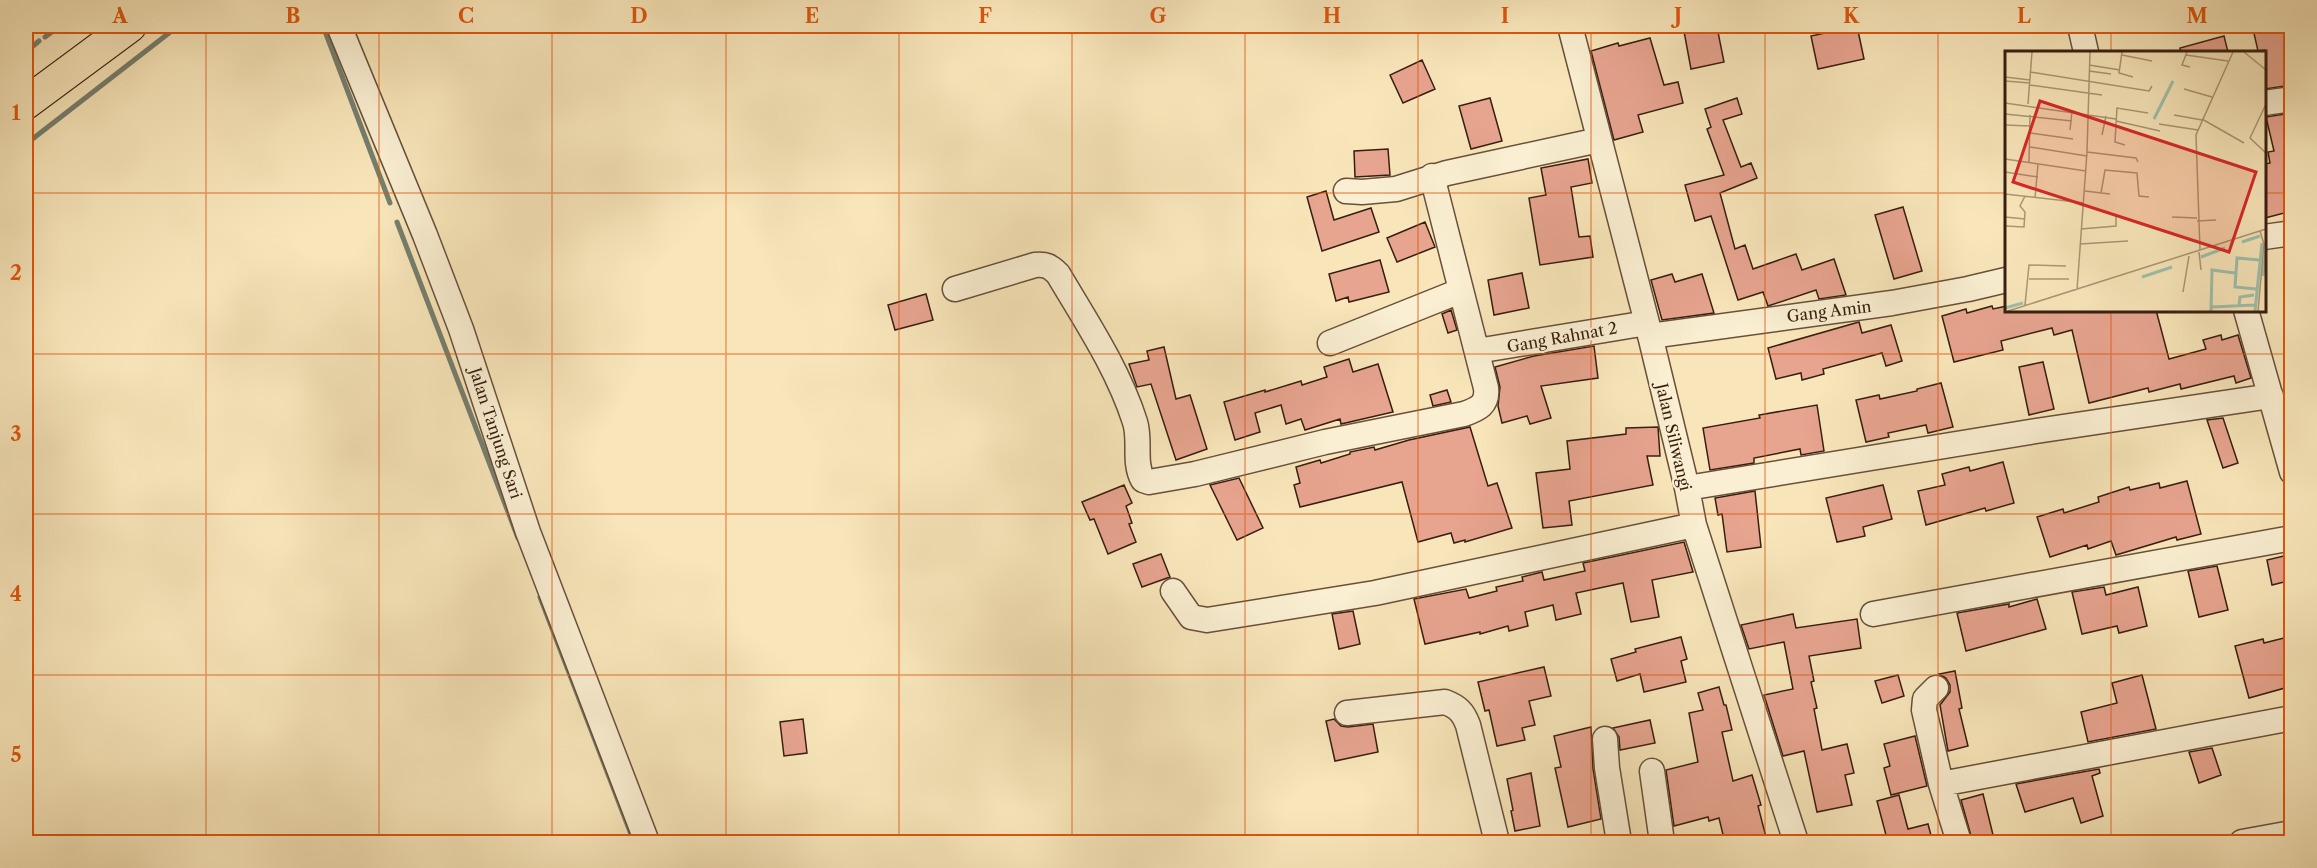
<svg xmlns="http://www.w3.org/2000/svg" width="2317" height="868" font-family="'Libre Caslon Text',serif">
  <rect width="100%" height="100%" fill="#f8e6ba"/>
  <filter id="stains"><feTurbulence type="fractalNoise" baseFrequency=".00333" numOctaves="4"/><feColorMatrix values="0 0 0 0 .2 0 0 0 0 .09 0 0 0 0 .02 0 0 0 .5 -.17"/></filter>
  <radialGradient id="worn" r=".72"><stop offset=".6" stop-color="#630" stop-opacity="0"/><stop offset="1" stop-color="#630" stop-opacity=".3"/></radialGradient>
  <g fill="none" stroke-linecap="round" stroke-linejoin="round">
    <path stroke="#757f6e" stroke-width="5" d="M 323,26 L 390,203
      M 45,37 L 60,26
      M 26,52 L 39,41
      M 26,144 L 178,26
      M 397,222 L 518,538
      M 540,597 L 634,842"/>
  </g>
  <path fill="#e7a48f" stroke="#381e10" stroke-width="1.5" d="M 1683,26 L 1710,26 L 1711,33 L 1718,32 L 1724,62 L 1691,69 Z
    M 1857,26 L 1864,59 L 1818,69 L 1811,36 Z
    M 2272,26 L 2285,26 L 2292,58 L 2292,85 L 2265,89 L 2265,50 L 2258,51 L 2253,29 Z
    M 2224,36 L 2228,52 L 2180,52 L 2180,48 Z
    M 1650,38 L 1664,85 L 1678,82 L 1683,103 L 1638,115 L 1643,132 L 1614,140 L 1591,51 L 1618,43 L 1619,46 Z
    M 1422,60 L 1435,89 L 1403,103 L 1390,75 Z
    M 1490,98 L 1502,141 L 1471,149 L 1459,106 Z
    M 1737,98 L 1742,114 L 1723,120 L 1741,167 L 1751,163 L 1757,178 L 1720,193 L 1735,249 L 1745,245 L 1753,269 L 1796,254 L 1802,270 L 1834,259 L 1846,295 L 1819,299 L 1816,290 L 1768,306 L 1763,292 L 1738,300 L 1711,216 L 1695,221 L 1685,185 L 1724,175 L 1707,129 L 1711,127 L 1705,109 Z
    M 2292,113 L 2292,137 L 2288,138 L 2292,153 L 2292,211 L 2265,218 L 2265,164 L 2270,163 L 2268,152 L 2274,151 L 2266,117 Z
    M 1388,149 L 1390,175 L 1355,177 L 1354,151 Z
    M 1588,159 L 1592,183 L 1571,187 L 1579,237 L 1590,236 L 1593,257 L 1540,265 L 1529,198 L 1546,195 L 1541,168 Z
    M 1326,191 L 1334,220 L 1371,208 L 1379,232 L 1322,251 L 1307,197 Z
    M 1903,207 L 1922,271 L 1894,279 L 1875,215 Z
    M 1425,222 L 1435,247 L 1397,262 L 1387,238 Z
    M 1380,260 L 1389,292 L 1349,302 L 1348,297 L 1336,301 L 1329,274 Z
    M 1522,273 L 1529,308 L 1494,315 L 1488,280 Z
    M 1672,274 L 1675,282 L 1702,274 L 1714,313 L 1662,320 L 1651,280 Z
    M 926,294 L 933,320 L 895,330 L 888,305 Z
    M 1992,306 L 1993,309 L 2007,306 L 2007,310 L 2156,310 L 2169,359 L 2206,349 L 2203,340 L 2221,335 L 2222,340 L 2238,335 L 2251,378 L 2236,383 L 2234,376 L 2181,389 L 2180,384 L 2149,392 L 2148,388 L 2089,403 L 2072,330 L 2054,335 L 2052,328 L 2001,341 L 2003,350 L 1954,362 L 1942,316 L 1966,309 L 1967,313 Z
    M 1451,310 L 1457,330 L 1448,333 L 1442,314 Z
    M 1859,322 L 1862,333 L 1891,325 L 1902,361 L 1886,366 L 1882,353 L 1823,369 L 1824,374 L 1802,380 L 1801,373 L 1776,379 L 1768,348 Z
    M 1594,346 L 1598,378 L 1541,386 L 1551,418 L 1530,424 L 1527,416 L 1502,423 L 1498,406 L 1500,387 L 1495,367 L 1534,356 Z
    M 1164,347 L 1176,399 L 1190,395 L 1207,449 L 1176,460 L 1151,384 L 1137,387 L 1129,364 L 1149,360 L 1147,351 Z
    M 1349,359 L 1353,372 L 1378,364 L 1393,412 L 1341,424 L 1340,419 L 1305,430 L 1301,419 L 1286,424 L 1281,405 L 1255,413 L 1260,432 L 1235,440 L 1224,402 L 1265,390 L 1265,392 L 1301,381 L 1302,385 L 1327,377 L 1324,367 Z
    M 2043,362 L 2054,409 L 2029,415 L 2019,367 Z
    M 1941,383 L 1953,427 L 1928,433 L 1926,425 L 1888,433 L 1889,437 L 1866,442 L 1856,400 L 1879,395 L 1880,399 L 1917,391 L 1917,389 Z
    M 1447,390 L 1451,402 L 1433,406 L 1430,395 Z
    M 1817,405 L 1824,451 L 1801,455 L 1800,449 L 1754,458 L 1754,463 L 1710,470 L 1703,428 L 1760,418 L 1759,415 Z
    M 2223,418 L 2238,463 L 2223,468 L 2207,420 Z
    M 1470,427 L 1488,486 L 1497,483 L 1512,528 L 1465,542 L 1465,540 L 1454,543 L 1451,533 L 1418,542 L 1402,482 L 1300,507 L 1294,485 L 1300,483 L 1296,467 L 1320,460 L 1321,463 L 1350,454 L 1350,452 L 1374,447 L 1375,450 L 1409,440 Z
    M 1658,427 L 1660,456 L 1647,456 L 1653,485 L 1569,501 L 1572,525 L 1543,528 L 1536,473 L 1570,469 L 1567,441 L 1626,434 L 1626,428 Z
    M 2003,462 L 2014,503 L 1986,511 L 1985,508 L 1926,525 L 1918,491 L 1945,485 L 1942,474 L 1969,467 L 1970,471 Z
    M 1239,478 L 1263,528 L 1237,540 L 1210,485 Z
    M 2187,481 L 2201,534 L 2177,540 L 2176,537 L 2116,555 L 2111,541 L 2088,549 L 2087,545 L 2050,557 L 2037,517 L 2063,509 L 2064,513 L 2099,502 L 2098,497 L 2129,487 L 2130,490 L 2159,483 L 2160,488 Z
    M 1124,485 L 1132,503 L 1126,506 L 1132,523 L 1129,524 L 1136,542 L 1108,554 L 1094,519 L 1090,520 L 1082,502 Z
    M 1883,485 L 1892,519 L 1863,527 L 1865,536 L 1837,542 L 1826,498 Z
    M 1755,491 L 1761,547 L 1727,552 L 1722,514 L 1718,515 L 1715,498 Z
    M 1684,542 L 1693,572 L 1652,580 L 1659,617 L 1631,622 L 1623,583 L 1576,593 L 1581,614 L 1556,620 L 1553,605 L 1525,612 L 1528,626 L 1509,631 L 1508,626 L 1480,634 L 1480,632 L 1425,644 L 1414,599 L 1466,589 L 1469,598 L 1497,591 L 1496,587 L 1523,581 L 1522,577 L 1542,572 L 1544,580 L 1585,571 L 1583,563 Z
    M 1161,554 L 1170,577 L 1142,587 L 1133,564 Z
    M 2292,554 L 2292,580 L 2272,585 L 2267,560 Z
    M 2217,566 L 2228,610 L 2199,617 L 2188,571 Z
    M 2104,587 L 2106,595 L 2138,587 L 2147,626 L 2119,633 L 2117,626 L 2082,634 L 2072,592 Z
    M 2037,599 L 2046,629 L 1966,651 L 1957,613 L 2009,604 L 2009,607 Z
    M 1353,611 L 1360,644 L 1339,649 L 1332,614 Z
    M 1793,614 L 1796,628 L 1857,619 L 1861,648 L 1809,656 L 1814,681 L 1811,682 L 1817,708 L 1814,709 L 1822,750 L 1847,744 L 1854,773 L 1845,775 L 1852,805 L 1817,812 L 1804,751 L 1783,756 L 1764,695 L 1793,689 L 1784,642 L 1749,649 L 1741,625 Z
    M 2292,636 L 2292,686 L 2249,698 L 2235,646 L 2263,639 L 2264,643 Z
    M 1681,637 L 1687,659 L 1681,661 L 1686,682 L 1644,692 L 1640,674 L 1617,681 L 1611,659 L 1636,652 L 1635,649 Z
    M 1544,667 L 1551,696 L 1529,701 L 1535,725 L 1522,728 L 1525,740 L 1497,746 L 1489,710 L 1485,711 L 1478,682 Z
    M 1955,671 L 1962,708 L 1959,709 L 1968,746 L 1948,751 L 1940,705 L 1950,692 L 1950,685 L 1946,678 L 1939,674 Z
    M 1898,675 L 1904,696 L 1882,703 L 1875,681 Z
    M 2142,675 L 2156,729 L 2088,742 L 2081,712 L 2117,703 L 2112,683 Z
    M 1719,687 L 1724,705 L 1726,705 L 1732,730 L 1722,732 L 1733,781 L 1752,775 L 1761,805 L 1758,806 L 1766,837 L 1745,843 L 1725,843 L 1719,818 L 1709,821 L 1708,817 L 1674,826 L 1666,770 L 1698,762 L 1689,713 L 1703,710 L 1698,693 Z
    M 803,719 L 807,753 L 784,756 L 780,722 Z
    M 1334,719 L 1341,726 L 1348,727 L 1373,724 L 1378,752 L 1335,761 L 1326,721 Z
    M 1650,720 L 1655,743 L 1620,750 L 1619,737 L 1613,728 Z
    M 1591,727 L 1593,769 L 1601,819 L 1568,827 L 1555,768 L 1561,767 L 1554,736 Z
    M 1915,736 L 1927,786 L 1891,795 L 1884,768 L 1890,766 L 1884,744 Z
    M 2212,748 L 2221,775 L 2199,783 L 2189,752 Z
    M 2099,769 L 2100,773 L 2092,776 L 2103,816 L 2081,823 L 2073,798 L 2025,812 L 2016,784 Z
    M 1531,773 L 1540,826 L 1515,831 L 1511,811 L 1513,810 L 1507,779 Z
    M 1983,794 L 1995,843 L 1973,843 L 1961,800 Z
    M 1899,795 L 1908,829 L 1928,824 L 1933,843 L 1876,843 L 1875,838 L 1886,835 L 1877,801 Z"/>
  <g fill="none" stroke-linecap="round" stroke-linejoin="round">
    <defs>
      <path id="minor" d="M 339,26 L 425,235 L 461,329 L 528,532 L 647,842
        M 1570,26 L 1647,323 L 1687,488 L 1694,525 L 1796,842
        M 2080,26 L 2086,52
        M 2264,103 L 2292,99
        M 1346,191 L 1362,192 L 1396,189 L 1447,173 L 1599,140
        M 2264,237 L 2292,233
        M 955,289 L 1035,265 C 1046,264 1050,266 1058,274 C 1086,321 1118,369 1135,422 C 1141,441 1133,462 1143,480 L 1149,482 L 1195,474 L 1325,442 L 1464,414 C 1478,409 1488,405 1486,388 L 1432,176
        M 2246,310 L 2292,472
        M 1650,336 L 1892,303 L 1968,289 L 2006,280
        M 1330,343 L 1460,291
        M 1477,351 L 1647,323
        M 1687,488 L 2036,431 L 2271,396
        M 1173,591 L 1191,617 L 1207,620 L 1375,593 L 1694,525
        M 1873,614 L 2292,538
        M 1936,688 L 1925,699 L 1924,710 L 1941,784 L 1959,842
        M 1347,713 L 1445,702 C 1458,707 1463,712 1468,725 L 1497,842
        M 1605,739 L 1607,768 L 1619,842
        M 1652,771 L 1662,842
        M 1941,784 L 2292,718
        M 2242,842 L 2292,833"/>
      <path id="major" d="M 26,103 L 130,26"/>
    </defs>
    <use href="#minor" stroke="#68503a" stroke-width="27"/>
    <use href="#major" stroke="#381e10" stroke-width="34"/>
    <use href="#minor" stroke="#faefd2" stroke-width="24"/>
    <use href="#major" stroke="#f8e6ba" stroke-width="32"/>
  </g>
  <path fill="none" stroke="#df560c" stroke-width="1.5" stroke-opacity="0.55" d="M 206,26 L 206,842M 379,26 L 379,842M 552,26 L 552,842M 726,26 L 726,842M 899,26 L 899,842M 1072,26 L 1072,842M 1245,26 L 1245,842M 1418,26 L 1418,842M 1591,26 L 1591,842M 1765,26 L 1765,842M 1938,26 L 1938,842M 2111,26 L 2111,52M 26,193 L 2006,193M 2264,193 L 2292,193M 2111,310 L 2111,842M 26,354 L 2292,354M 26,514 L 2292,514M 26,675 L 2292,675"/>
  <g text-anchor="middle" stroke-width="4.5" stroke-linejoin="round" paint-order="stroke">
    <g font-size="16" fill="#381e10" stroke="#faefd2">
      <text transform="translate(1829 311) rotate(-7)" y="6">Gang Amin</text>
      <text transform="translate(1562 337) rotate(-10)" y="6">Gang Rahnat 2</text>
      <text transform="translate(496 433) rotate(72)" y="6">Jalan Tanjung Sari</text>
      <text transform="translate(1674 437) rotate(77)" y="6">Jalan Siliwangi</text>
    </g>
  </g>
  <g transform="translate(2005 51)">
    <rect width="261" height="261" fill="#f8e6ba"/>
    <path fill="none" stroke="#9ec0ad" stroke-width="3" d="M 149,68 L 168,30M 237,191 L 255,185M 196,206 L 220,197M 258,225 L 261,199M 137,226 L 167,216M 251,238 L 230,236 L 232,207 L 254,209M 234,254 L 235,246 L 249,244M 207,256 L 250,254M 0,257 L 18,252M 206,260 L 207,219 L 230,222M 250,260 L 257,192"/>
    <path fill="none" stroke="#ab9676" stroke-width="1.5" d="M 117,1 L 114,22 L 128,26M 182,1 L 177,14 L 185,16M 239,1 L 261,19M 117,4 L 147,10M 181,4 L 223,10M 84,14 L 115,19M 84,20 L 106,23M 25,21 L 144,40 L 147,35M 0,26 L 25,29M 0,30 L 25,32M 25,34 L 97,44M 179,38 L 207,46M 0,52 L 111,68M 23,53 L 27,1M 261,53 L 245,87 L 261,102M 0,63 L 67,70M 169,64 L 197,69M 197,68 L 239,92M 111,70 L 155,80M 154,73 L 193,79M 0,74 L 25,75M 65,79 L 67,60M 25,82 L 68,88M 97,84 L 101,65M 120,94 L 110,91 L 112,57 L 143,62M 25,96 L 82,105M 82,101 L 131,107 L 133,111M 0,108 L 81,120M 24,111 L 25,64M 0,121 L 33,126M 80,140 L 105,143M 96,142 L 100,119 L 132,122 L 134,145 L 144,146M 0,143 L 79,152M 30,147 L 33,113M 0,166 L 20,168M 167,166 L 192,167M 192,170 L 211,169M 0,175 L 19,176 L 20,161 L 15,155 L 20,145M 76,178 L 111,175 L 111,165M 75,193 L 123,190M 195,199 L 191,84 L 228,1M 194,201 L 196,219M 24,228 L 64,228M 72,239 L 82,101 L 85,1M 178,241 L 184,205M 20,254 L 24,214 L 61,215M 3,260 L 261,178M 253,260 L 259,193 L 255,180"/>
    <path fill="#d62828" fill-opacity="0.15" stroke="#d62828" stroke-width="3" d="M 35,50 L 251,121 L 224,201 L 8,131 Z"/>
    <rect width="261" height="261" fill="none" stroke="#381e10" stroke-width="3"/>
  </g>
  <rect width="2317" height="868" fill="none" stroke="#f8e6ba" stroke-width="66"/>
  <rect x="33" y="33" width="2251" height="802" fill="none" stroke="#df560c" stroke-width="2"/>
  <g font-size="20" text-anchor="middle" font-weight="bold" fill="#df560c">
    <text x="120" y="23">A</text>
    <text x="293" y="23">B</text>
    <text x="466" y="23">C</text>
    <text x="639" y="23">D</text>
    <text x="812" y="23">E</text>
    <text x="985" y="23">F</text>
    <text x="1158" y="23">G</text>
    <text x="1332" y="23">H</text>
    <text x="1505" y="23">I</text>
    <text x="1678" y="23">J</text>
    <text x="1851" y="23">K</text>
    <text x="2024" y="23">L</text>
    <text x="2197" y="23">M</text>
    <text x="16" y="120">1</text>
    <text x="16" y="280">2</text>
    <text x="16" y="441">3</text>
    <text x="16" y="601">4</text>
    <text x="16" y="762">5</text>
  </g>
  <rect width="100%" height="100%" filter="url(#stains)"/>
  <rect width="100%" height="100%" fill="url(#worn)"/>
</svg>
